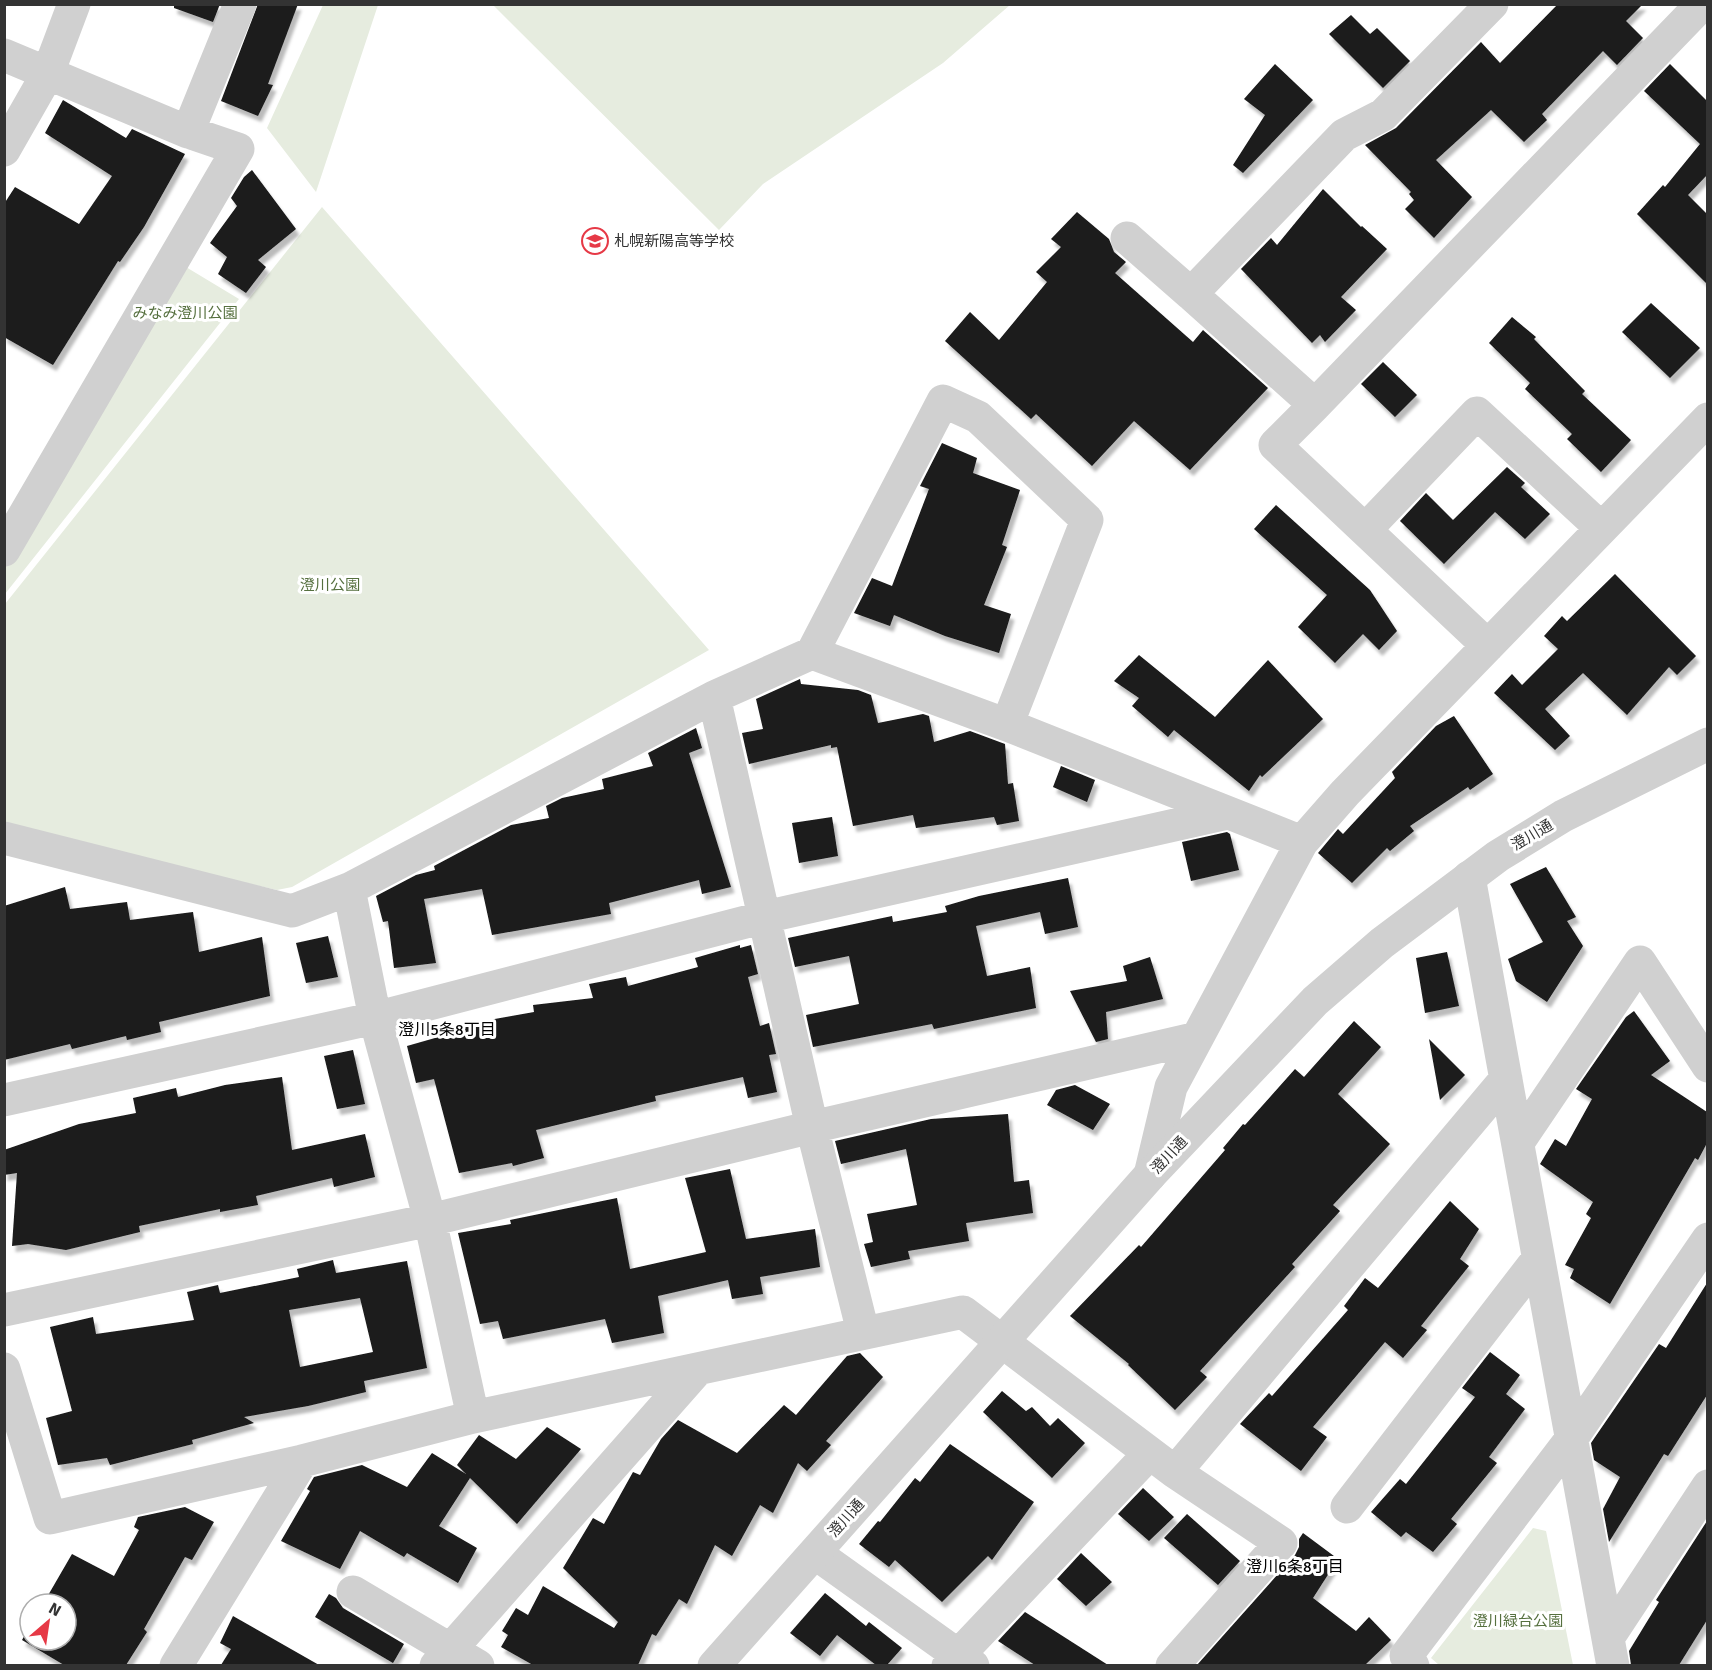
<svg xmlns="http://www.w3.org/2000/svg" width="1712" height="1670" font-family="Signika,'Noto Sans JP',sans-serif">
  <defs>
    <filter id="shadow"><feDropShadow dx="3.5" dy="6" stdDeviation="1.5" flood-color="#0004"/></filter>
  </defs>
  <rect width="100%" height="100%" fill="#fff"/>
  <path fill="#e6ecdf" d="M 323,5 L 378,5 L 316,192 L 267,128 Z
    M 493,5 L 1010,5 L 943,63 L 763,184 L 719,230 Z
    M 322,207 L 709,650 L 292,887 L 277,890 L 5,829 L 5,604 Z
    M 176,261 L 239,299 L 5,594 L 4,543 Z
    M 1533,1528 L 1546,1531 L 1573,1665 L 1439,1665 L 1431,1658 Z"/>
  <path fill="#1a1a1a" fill-rule="evenodd" filter="url(#shadow)" d="M 174,4 L 220,4 L 213,22 L 174,8 Z
    M 258,4 L 298,4 L 268,84 L 273,85 L 258,116 L 221,101 Z
    M 1558,4 L 1643,4 L 1626,21 L 1643,38 L 1617,65 L 1603,51 L 1542,114 L 1547,120 L 1524,142 L 1491,110 L 1436,160 L 1472,197 L 1434,238 L 1405,209 L 1414,200 L 1409,194 L 1411,192 L 1365,145 L 1396,128 L 1481,42 L 1500,63 Z
    M 1351,15 L 1370,34 L 1377,28 L 1410,61 L 1383,88 L 1329,34 Z
    M 1275,64 L 1313,100 L 1243,173 L 1233,165 L 1265,115 L 1244,99 Z
    M 1670,64 L 1707,101 L 1707,175 L 1688,195 L 1707,214 L 1707,284 L 1637,214 L 1663,185 L 1665,187 L 1700,144 L 1644,91 Z
    M 63,100 L 126,138 L 132,129 L 185,154 L 144,227 L 120,262 L 118,261 L 53,365 L 4,337 L 4,204 L 15,187 L 79,224 L 112,176 L 45,133 Z
    M 252,170 L 296,229 L 258,260 L 266,267 L 246,293 L 218,274 L 227,257 L 210,243 L 237,206 L 231,198 L 244,177 Z
    M 1323,189 L 1361,227 L 1362,226 L 1387,249 L 1341,297 L 1356,310 L 1325,342 L 1320,335 L 1312,343 L 1241,269 L 1271,238 L 1277,245 Z
    M 1077,212 L 1109,239 L 1114,252 L 1126,262 L 1115,273 L 1193,342 L 1203,330 L 1268,388 L 1190,470 L 1134,421 L 1092,466 L 1036,414 L 1031,419 L 945,341 L 970,312 L 999,340 L 1047,282 L 1036,272 L 1061,247 L 1051,239 Z
    M 1651,303 L 1700,348 L 1670,378 L 1622,332 Z
    M 1512,317 L 1536,337 L 1534,339 L 1585,391 L 1582,394 L 1631,440 L 1601,472 L 1567,439 L 1572,434 L 1525,389 L 1530,383 L 1489,343 Z
    M 1383,362 L 1417,395 L 1395,417 L 1361,384 Z
    M 942,443 L 977,458 L 973,473 L 1020,490 L 1002,545 L 1007,547 L 984,605 L 1011,614 L 999,653 L 945,636 L 894,615 L 890,626 L 854,613 L 872,578 L 892,586 L 929,489 L 920,486 Z
    M 1507,467 L 1525,483 L 1521,487 L 1550,514 L 1525,539 L 1495,512 L 1444,564 L 1400,521 L 1426,493 L 1453,520 Z
    M 1276,505 L 1370,590 L 1397,631 L 1379,650 L 1363,634 L 1335,663 L 1298,627 L 1327,595 L 1254,529 Z
    M 1615,574 L 1696,656 L 1677,675 L 1669,667 L 1627,715 L 1583,673 L 1545,709 L 1570,736 L 1555,750 L 1494,693 L 1512,674 L 1522,685 L 1558,649 L 1544,636 L 1562,616 L 1567,621 Z
    M 1139,655 L 1215,717 L 1268,660 L 1323,719 L 1262,777 L 1260,775 L 1249,791 L 1174,730 L 1168,737 L 1132,706 L 1139,698 L 1114,681 Z
    M 800,679 L 801,684 L 858,690 L 871,695 L 878,723 L 923,714 L 929,716 L 934,742 L 970,731 L 1005,744 L 1008,784 L 1013,783 L 1019,821 L 997,825 L 994,817 L 916,828 L 913,815 L 853,826 L 837,747 L 831,748 L 831,745 L 749,764 L 742,733 L 763,729 L 756,699 Z
    M 1454,716 L 1493,774 L 1470,790 L 1468,787 L 1410,826 L 1414,831 L 1390,851 L 1387,848 L 1352,883 L 1318,853 L 1338,829 L 1343,834 L 1395,778 L 1392,772 L 1436,726 Z
    M 696,728 L 702,748 L 689,753 L 731,887 L 702,894 L 699,880 L 609,903 L 611,914 L 492,935 L 482,889 L 424,899 L 436,963 L 394,968 L 388,921 L 383,922 L 376,896 L 416,875 L 435,870 L 434,866 L 511,825 L 549,818 L 546,806 L 562,798 L 604,789 L 602,779 L 653,766 L 648,753 Z
    M 1061,766 L 1095,780 L 1087,802 L 1053,787 Z
    M 832,817 L 838,856 L 799,863 L 792,823 Z
    M 1227,832 L 1230,834 L 1239,870 L 1191,881 L 1182,842 Z
    M 1546,867 L 1576,917 L 1567,921 L 1583,946 L 1547,1002 L 1516,981 L 1508,959 L 1543,942 L 1510,884 Z
    M 1068,878 L 1078,927 L 1045,934 L 1040,912 L 976,926 L 987,976 L 1030,967 L 1036,1008 L 934,1029 L 932,1024 L 813,1047 L 806,1015 L 859,1004 L 849,956 L 795,967 L 788,938 L 892,916 L 893,922 L 947,912 L 945,906 L 979,896 Z
    M 65,887 L 70,909 L 127,902 L 130,920 L 193,912 L 199,952 L 262,937 L 270,996 L 159,1022 L 161,1032 L 127,1040 L 126,1036 L 72,1049 L 70,1044 L 4,1060 L 4,906 Z
    M 328,936 L 338,977 L 306,983 L 296,943 Z
    M 740,945 L 740,948 L 751,945 L 758,974 L 748,977 L 760,1026 L 769,1023 L 776,1054 L 769,1055 L 777,1092 L 748,1098 L 743,1077 L 655,1096 L 656,1101 L 536,1130 L 544,1158 L 513,1166 L 512,1163 L 459,1173 L 434,1079 L 416,1083 L 407,1046 L 463,1030 L 461,1025 L 534,1012 L 533,1005 L 593,998 L 589,984 L 626,977 L 628,986 L 698,967 L 695,958 Z
    M 1447,952 L 1459,1006 L 1425,1013 L 1416,958 Z
    M 1150,957 L 1163,999 L 1106,1012 L 1108,1039 L 1096,1042 L 1070,991 L 1127,981 L 1123,966 Z
    M 1634,1011 L 1670,1061 L 1651,1075 L 1707,1112 L 1707,1143 L 1698,1160 L 1695,1158 L 1610,1304 L 1570,1278 L 1574,1269 L 1565,1265 L 1591,1218 L 1586,1214 L 1593,1202 L 1540,1164 L 1555,1139 L 1566,1146 L 1592,1099 L 1576,1089 L 1626,1017 Z
    M 1354,1021 L 1381,1047 L 1338,1094 L 1390,1144 L 1333,1205 L 1340,1211 L 1292,1264 L 1295,1267 L 1200,1371 L 1207,1377 L 1175,1410 L 1128,1365 L 1129,1364 L 1070,1316 L 1139,1245 L 1141,1247 L 1225,1150 L 1223,1148 L 1243,1124 L 1245,1125 L 1295,1069 L 1304,1077 Z
    M 1429,1039 L 1465,1075 L 1440,1100 Z
    M 353,1050 L 365,1104 L 337,1109 L 324,1056 Z
    M 282,1077 L 292,1150 L 365,1134 L 375,1177 L 334,1187 L 332,1178 L 256,1196 L 258,1205 L 220,1212 L 220,1209 L 139,1226 L 140,1232 L 66,1250 L 28,1244 L 12,1246 L 17,1173 L 4,1175 L 4,1150 L 79,1124 L 136,1113 L 133,1098 L 176,1088 L 178,1097 L 225,1085 Z
    M 1075,1085 L 1110,1104 L 1093,1130 L 1047,1105 L 1056,1090 Z
    M 1008,1114 L 1014,1182 L 1029,1180 L 1033,1213 L 966,1223 L 969,1241 L 908,1251 L 910,1259 L 871,1267 L 864,1244 L 873,1242 L 867,1214 L 917,1205 L 906,1149 L 841,1164 L 835,1141 L 931,1119 Z
    M 730,1169 L 746,1239 L 815,1229 L 820,1267 L 760,1277 L 763,1294 L 732,1299 L 728,1280 L 658,1296 L 664,1333 L 612,1343 L 605,1319 L 503,1339 L 498,1321 L 480,1324 L 458,1233 L 511,1224 L 510,1220 L 617,1198 L 630,1269 L 706,1252 L 685,1178 Z
    M 1450,1201 L 1479,1229 L 1460,1259 L 1469,1266 L 1421,1326 L 1427,1330 L 1403,1358 L 1385,1342 L 1313,1427 L 1327,1437 L 1301,1471 L 1240,1424 L 1269,1393 L 1272,1396 L 1348,1310 L 1344,1306 L 1365,1278 L 1378,1288 Z
    M 333,1260 L 336,1273 L 407,1261 L 427,1368 L 364,1381 L 366,1392 L 308,1406 L 244,1417 L 254,1423 L 192,1440 L 193,1444 L 110,1465 L 107,1458 L 58,1465 L 46,1418 L 72,1411 L 50,1327 L 93,1317 L 96,1334 L 194,1320 L 187,1292 L 218,1285 L 220,1293 L 299,1277 L 297,1269 ZM 360,1298 L 373,1352 L 300,1367 L 289,1310 Z
    M 1707,1283 L 1707,1395 L 1668,1456 L 1664,1454 L 1609,1542 L 1603,1509 L 1620,1477 L 1594,1460 L 1591,1443 L 1659,1344 L 1666,1348 Z
    M 1490,1352 L 1520,1375 L 1506,1394 L 1525,1409 L 1489,1457 L 1497,1463 L 1451,1519 L 1457,1524 L 1433,1552 L 1406,1532 L 1401,1537 L 1371,1512 L 1400,1479 L 1406,1484 L 1475,1397 L 1462,1388 Z
    M 860,1353 L 883,1377 L 826,1441 L 831,1445 L 807,1471 L 798,1463 L 773,1513 L 760,1505 L 732,1556 L 715,1545 L 687,1604 L 679,1599 L 656,1636 L 652,1634 L 638,1665 L 533,1665 L 501,1647 L 508,1635 L 502,1631 L 516,1608 L 528,1615 L 543,1586 L 614,1628 L 618,1622 L 563,1568 L 593,1518 L 604,1524 L 633,1472 L 640,1475 L 661,1439 L 678,1420 L 737,1453 L 784,1405 L 796,1415 L 847,1356 Z
    M 1002,1391 L 1026,1411 L 1032,1407 L 1050,1426 L 1058,1418 L 1085,1443 L 1052,1478 L 983,1412 Z
    M 547,1427 L 581,1449 L 517,1524 L 470,1478 L 439,1526 L 477,1548 L 458,1583 L 407,1553 L 404,1557 L 360,1531 L 340,1569 L 281,1541 L 310,1491 L 307,1489 L 314,1477 L 362,1465 L 407,1487 L 432,1453 L 466,1474 L 457,1465 L 479,1435 L 516,1459 Z
    M 950,1444 L 1034,1502 L 992,1560 L 988,1556 L 942,1602 L 895,1560 L 889,1567 L 859,1544 L 878,1521 L 880,1522 L 915,1478 L 920,1482 Z
    M 1143,1488 L 1174,1517 L 1149,1541 L 1118,1514 Z
    M 185,1507 L 214,1522 L 192,1560 L 185,1557 L 144,1629 L 147,1632 L 126,1665 L 64,1665 L 22,1640 L 30,1626 L 30,1640 L 66,1640 L 66,1604 L 43,1604 L 72,1554 L 114,1576 L 139,1530 L 134,1527 L 138,1517 Z
    M 1187,1514 L 1240,1561 L 1218,1585 L 1164,1538 Z
    M 1707,1521 L 1707,1620 L 1679,1665 L 1631,1665 L 1629,1651 L 1659,1602 L 1656,1600 Z
    M 1303,1533 L 1338,1559 L 1313,1598 L 1356,1631 L 1369,1617 L 1391,1640 L 1365,1665 L 1197,1665 L 1295,1555 L 1299,1547 L 1299,1539 Z
    M 1081,1553 L 1112,1582 L 1086,1606 L 1057,1579 Z
    M 825,1593 L 866,1626 L 869,1622 L 902,1648 L 887,1665 L 876,1665 L 837,1635 L 820,1656 L 790,1633 Z
    M 329,1594 L 336,1598 L 343,1608 L 404,1644 L 393,1663 L 315,1617 Z
    M 1025,1612 L 1108,1665 L 1035,1665 L 998,1641 Z
    M 233,1616 L 319,1665 L 221,1665 L 231,1649 L 220,1643 Z"/>
  <g fill="none" stroke-linecap="round" stroke-linejoin="round">
    <path stroke="#d0d0d0" stroke-width="33" d="M 4,55 L 188,132 L 238,149 L 4,550
      M 188,132 L 240,4
      M 4,150 L 48,73 L 74,4
      M 1127,238 L 1191,294
      M 1315,405 L 1702,4
      M 1365,530 L 1275,445 L 1315,405 L 1191,294 L 1344,135 L 1383,115 L 1492,4
      M 1488,646 L 1365,530 L 1477,413 L 1601,528
      M 812,653 L 943,401 L 978,417 L 1087,520 L 1007,725
      M 714,697 L 812,1127 L 863,1332
      M 4,838 L 292,911 L 349,889 L 714,697 L 812,653 L 1007,725 L 1302,842
      M 1469,877 L 1613,1666
      M 349,889 L 375,1018 L 430,1220 L 473,1417
      M 4,1100 L 375,1018 L 765,917 L 1228,813
      M 1519,1141 L 1640,962 L 1708,1066
      M 1150,1175 L 1171,1087 L 1302,842 L 1345,793 L 1708,419
      M 4,1310 L 430,1220 L 812,1127 L 1197,1038
      M 4,1369 L 50,1518 L 302,1461
      M 1347,1507 L 1538,1259
      M 815,1553 L 973,1666
      M 353,1592 L 478,1666
      M 1608,1638 L 1708,1486
      M 176,1666 L 302,1461 L 473,1417 L 963,1312 L 1175,1472 L 1506,1079
      M 436,1666 L 697,1370
      M 948,1666 L 1149,1454
      M 1172,1666 L 1281,1543 L 1175,1472
      M 1413,1666 L 1406,1656 L 1572,1438 L 1708,1239"/>
    <path stroke="#d0d0d0" stroke-width="33" d="M 714,1666 L 1150,1175 L 1315,1001 L 1382,943 L 1498,856 L 1563,816 L 1708,744"/>
  </g>
  <defs>
    <symbol id="school-ring" viewBox="-11 -11 22 22"><circle r="9.5" fill="#fff" stroke="#e63946" stroke-width="1.5"/><path d="M0-5L7-2L0 1L-7-2ZM-4 1L0 2.5L4 1V4Q0 6-4 4Z" fill="#e63946"/></symbol>
  </defs>
  <g fill-rule="evenodd">
    <use href="#school-ring" x="580" y="226" width="30" height="30"/>
  </g>
  <g text-anchor="middle" stroke-width="6" stroke-linejoin="round" paint-order="stroke">
    <g font-size="15" fill="#333" stroke="#fff" text-anchor="start">
      <text x="614" y="246">札幌新陽高等学校</text>
    </g>
    <g font-size="15" fill="#56703f" stroke="#fff">
      <text x="185" y="318">みなみ澄川公園</text>
      <text x="330" y="590">澄川公園</text>
      <text x="1518" y="1626">澄川緑台公園</text>
    </g>
    <g font-size="15" fill="#333" stroke="#fff">
      <text transform="translate(1532 835) rotate(-31)" y="5">澄川通</text>
      <text transform="translate(1169 1155) rotate(-47)" y="5">澄川通</text>
      <text transform="translate(846 1518) rotate(-48)" y="5">澄川通</text>
    </g>
    <g font-size="16" fill="#000" stroke="#fff">
      <text x="447" y="1035">澄川5条8丁目</text>
      <text x="1295" y="1572">澄川6条8丁目</text>
    </g>
  </g>
  <rect width="1712" height="1670" fill="none" stroke="#333333" stroke-width="12"/>
  <g transform="translate(48 1622) rotate(29)"><circle r="28" fill="#ffffff" stroke="#adadad" stroke-width="1.5"/>
  <path d="M0-4.5L10 22L0 15L-10 22Z" fill="#e63946"/>
  <text y="-9" font-size="16" font-weight="bold" text-anchor="middle" fill="#333333">N</text>
  </g>
</svg>
